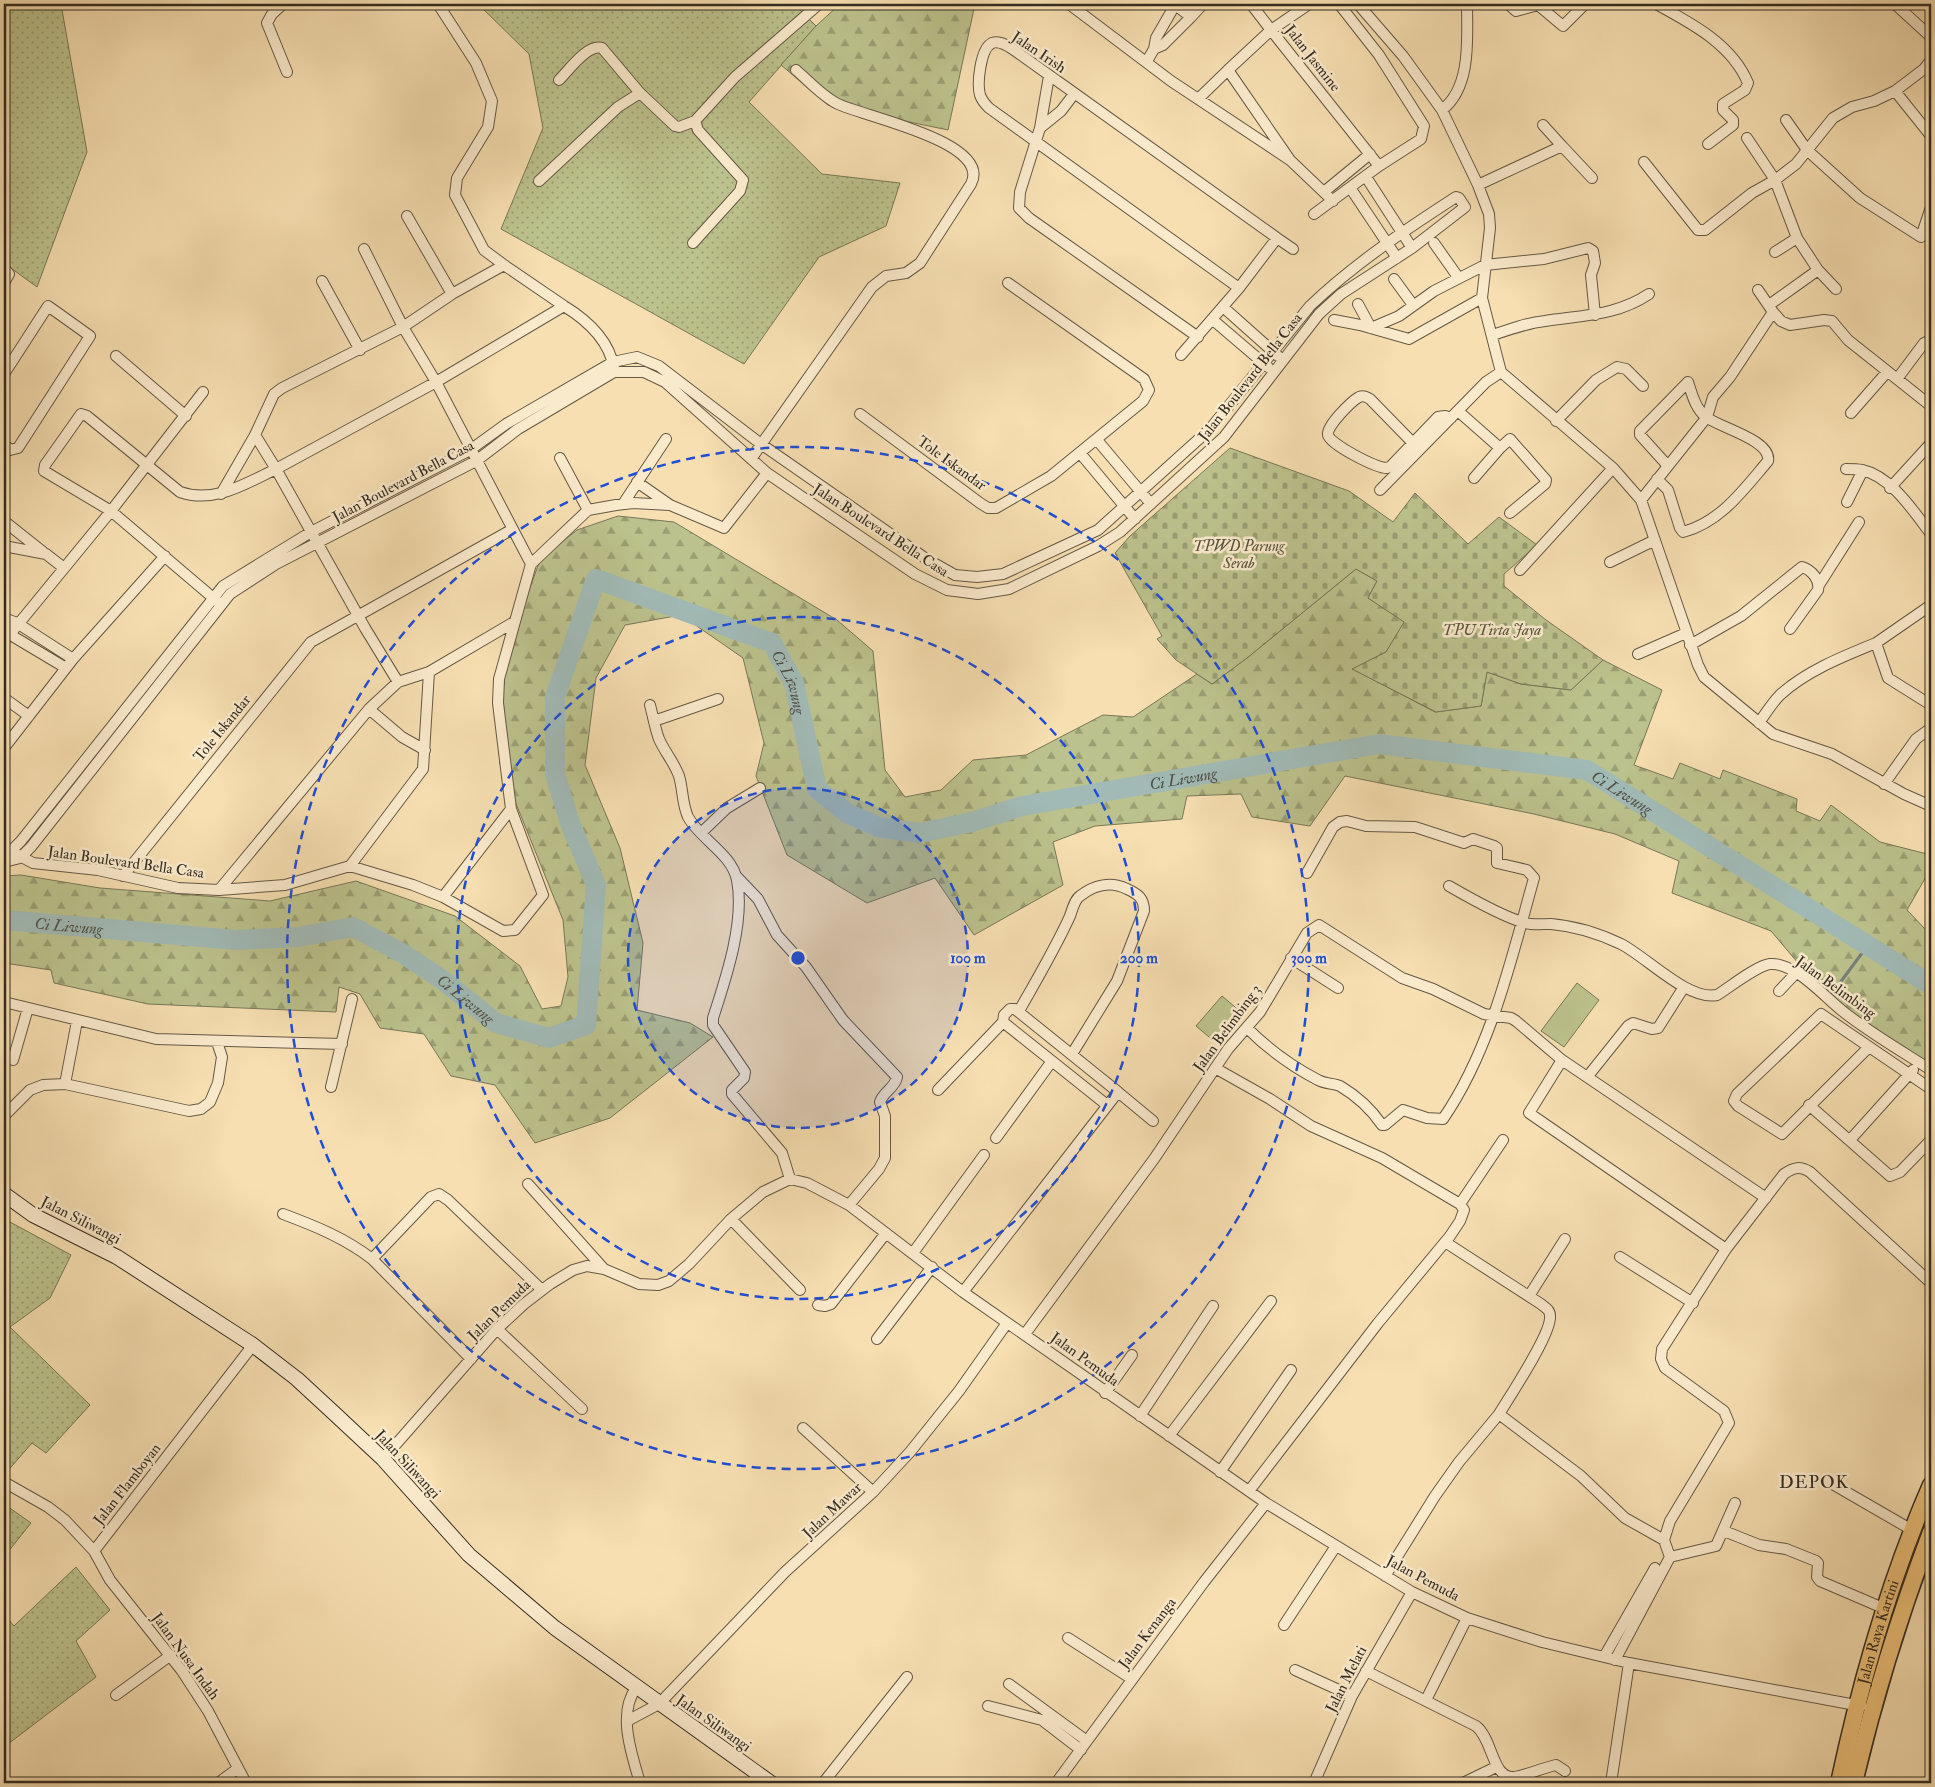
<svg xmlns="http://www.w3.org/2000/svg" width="1935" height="1787" font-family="'IM FELL Double Pica',serif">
  <defs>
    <pattern id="grass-dots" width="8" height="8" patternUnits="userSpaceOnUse" patternTransform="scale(1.25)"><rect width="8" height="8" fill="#bcc28d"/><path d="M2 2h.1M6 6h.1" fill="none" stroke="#9a9e73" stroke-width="1.8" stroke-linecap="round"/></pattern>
    <pattern id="forest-firs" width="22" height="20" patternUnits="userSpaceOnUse" patternTransform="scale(1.25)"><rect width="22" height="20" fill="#bcc28d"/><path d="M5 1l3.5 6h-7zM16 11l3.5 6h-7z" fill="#9a9e73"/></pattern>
    <pattern id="cemetery-stones" width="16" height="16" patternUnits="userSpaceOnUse" patternTransform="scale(1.25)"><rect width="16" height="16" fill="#bcc28d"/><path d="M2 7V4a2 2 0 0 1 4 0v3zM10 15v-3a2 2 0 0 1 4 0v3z" fill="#9a9e73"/></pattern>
  </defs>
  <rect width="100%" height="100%" fill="#f7dfb1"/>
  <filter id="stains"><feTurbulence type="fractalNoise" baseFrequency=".004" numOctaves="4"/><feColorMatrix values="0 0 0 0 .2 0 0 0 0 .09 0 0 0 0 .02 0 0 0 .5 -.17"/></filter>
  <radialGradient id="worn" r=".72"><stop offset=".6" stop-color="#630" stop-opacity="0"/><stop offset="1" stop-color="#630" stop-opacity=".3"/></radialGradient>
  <path fill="url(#grass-dots)" stroke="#787758" d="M 4,4 L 61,4 L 87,152 L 37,287 L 4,263 Z
    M 478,4 L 794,4 L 816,26 L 749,102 L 822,174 L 900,183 L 886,226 L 819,257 L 744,364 L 501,229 L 543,128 L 529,54 Z
    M 10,1222 L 71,1255 L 50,1298 L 10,1327 L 90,1405 L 46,1453 L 32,1443 L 5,1474 L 4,1504 L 31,1523 L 4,1557 L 4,1232 Z
    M 76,1567 L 110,1610 L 76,1641 L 96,1677 L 4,1747 L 4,1614 L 14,1626 Z"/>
  <path fill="url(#forest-firs)" stroke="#787758" d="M 840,4 L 975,4 L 948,130 L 828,105 L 781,65 L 816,26 Z
    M 618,516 L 674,522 L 837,620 L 873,651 L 885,770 L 905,797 L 941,790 L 973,760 L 1026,755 L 1103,715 L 1133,717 L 1197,674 L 1212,684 L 1247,658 L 1356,569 L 1377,581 L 1368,598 L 1405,622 L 1386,652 L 1353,669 L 1435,712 L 1481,706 L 1487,672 L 1521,684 L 1571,690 L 1603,660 L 1662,690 L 1634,765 L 1673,779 L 1680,763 L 1720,779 L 1723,770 L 1797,799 L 1796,811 L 1820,821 L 1831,805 L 1880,842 L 1931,855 L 1931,868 L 1907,910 L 1927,931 L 1931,931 L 1931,1068 L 1836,1008 L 1771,931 L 1672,893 L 1679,861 L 1615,834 L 1534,814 L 1345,776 L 1310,826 L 1252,817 L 1241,794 L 1187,796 L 1182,819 L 1095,826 L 1053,842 L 1063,885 L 974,935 L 935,878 L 867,903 L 787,855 L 756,776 L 764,743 L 743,658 L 681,615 L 625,625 L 596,678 L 585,765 L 620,848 L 643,943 L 637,1010 L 690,1023 L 713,1037 L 610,1118 L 535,1143 L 495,1085 L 451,1076 L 424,1034 L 380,1028 L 360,994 L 339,987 L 336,1012 L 148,1004 L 54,983 L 51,970 L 4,963 L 4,876 L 21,875 L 100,888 L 270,901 L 356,881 L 455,916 L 520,966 L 542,1009 L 561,1006 L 568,977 L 563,920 L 500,764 L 494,687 L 540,560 L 577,530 Z"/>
  <path fill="url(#cemetery-stones)" stroke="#787758" d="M 1230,448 L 1349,491 L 1393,522 L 1415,493 L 1468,544 L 1499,517 L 1537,545 L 1504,574 L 1504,586 L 1546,620 L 1603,660 L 1571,690 L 1521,684 L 1487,672 L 1481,706 L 1436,712 L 1352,669 L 1386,652 L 1404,622 L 1368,598 L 1377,581 L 1356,569 L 1247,658 L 1212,684 L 1176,660 L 1157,639 L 1162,636 L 1115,553 L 1130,536 Z"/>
  <path fill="#bcc28d" stroke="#787758" d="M 1577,983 L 1599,1000 L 1564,1047 L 1541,1031 Z
    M 1222,996 L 1241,1012 L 1215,1042 L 1196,1026 Z"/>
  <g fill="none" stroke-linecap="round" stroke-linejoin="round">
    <path stroke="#75817b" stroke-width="3" d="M 1831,995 L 1868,945"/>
    <path stroke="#a1bab6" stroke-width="20" id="s1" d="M 4,920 L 236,940 L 298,937 L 353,927 L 402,953 L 444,981 L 496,1023 L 549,1038 L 586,1025 L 596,885 L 570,823 L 555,774 L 555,697 L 596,579 L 772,643 L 794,683 L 817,789 L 847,813 L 878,827 L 919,833 L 972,822 L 1022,806 L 1379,744 L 1587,770 L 1931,985"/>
    <defs>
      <path id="street" d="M 283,4 L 272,14 L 267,23 L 287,72
        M 438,4 L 476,63 L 492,101 L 488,127 L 457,178 L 455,195 L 484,250 L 504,265
        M 1069,4 L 1171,81 L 1290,160 L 1333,201
        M 1174,4 L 1191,17 L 1203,4
        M 1251,4 L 1271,30 L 1309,4
        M 1339,4 L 1379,55 L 1424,126 L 1421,139 L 1379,166
        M 1358,4 L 1403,56 L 1442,110
        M 1467,4 C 1467,37 1472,87 1442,110 L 1478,185 L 1489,214 L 1490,228 L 1482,298 L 1501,372
        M 1508,4 L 1516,11 L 1538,5 L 1563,26 L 1585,4
        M 1656,4 C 1691,23 1732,44 1748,83 L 1745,90 L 1723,104 L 1723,110 L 1733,120 L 1733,125 L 1708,144
        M 1895,4 L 1931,37
        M 1154,49 L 1163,45 L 1191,17
        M 1147,61 L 1154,49 L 1156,38 L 1175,5
        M 1049,76 L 1040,128 L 1020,192 L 1019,208 L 1029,218 L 1198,337
        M 559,80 C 569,70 587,44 602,48 L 640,93 L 675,126 L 679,127 L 695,121 L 735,77 L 819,4
        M 1895,91 L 1931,136
        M 1198,99 L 1228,70
        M 1786,120 L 1807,150 L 1860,198 L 1921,237 L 1930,210
        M 1543,125 L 1562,146
        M 1040,128 L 1061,111 L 1074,94
        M 1290,160 L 1228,70 L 1271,30 L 1379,166 L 1314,214
        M 1644,162 L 1698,230 L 1705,230 L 1752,193 L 1775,180 L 1747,138
        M 1366,177 L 1412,248
        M 539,181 L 618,107 L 640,93
        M 1478,185 L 1562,146 L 1592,178
        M 1351,189 L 1397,258
        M 1325,191 L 1370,154
        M 407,216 L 452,294
        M 1277,238 L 1293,249
        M 693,243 L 740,191 L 743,180 L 698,130 L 695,121
        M 1434,243 L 1458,277
        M 364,249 L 403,327 L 436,382 L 531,564
        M 1775,252 L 1797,238
        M 4,268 L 9,274 L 4,283
        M 1394,279 L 1413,305
        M 322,281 L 360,350
        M 1836,289 L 1818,270 L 1797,238 L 1775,180 L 1796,164 L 1833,118 L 1852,107 L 1874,101 L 1895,91 L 1924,69 L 1931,60
        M 1358,304 L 1371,328 L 1399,316 L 1434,291 L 1485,265 L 1544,259 L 1588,248 L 1593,251 L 1595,263 L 1591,275 L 1595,315
        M 1769,305 L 1818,270
        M 1223,307 L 1278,356
        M 1773,312 L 1781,321 L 1790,325 L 1824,320 L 1832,321 L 1848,340 L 1931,406
        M 1213,320 L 1268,367
        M 1334,320 L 1360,325 L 1409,339 L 1482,298
        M 1493,335 C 1510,329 1527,323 1545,321 C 1582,315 1616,316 1649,294
        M 1181,355 L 1239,288 L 1277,238 L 1014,50 C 1008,46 1000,40 992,43 C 980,49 977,84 980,95 C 982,101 985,104 989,108 L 1239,288
        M 116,356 L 186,416
        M 4,374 L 48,306 L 90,336 L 18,448 L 10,450 L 4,444
        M 1897,379 L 1924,343 L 1931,340
        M 1458,411 L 1500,448 L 1474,478
        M 1851,413 L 1887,372
        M 860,414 L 980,503 L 988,508 L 996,508 L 1051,476 L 1143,401 L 1149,390 L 1144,379 L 1008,283
        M 1556,421 L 1596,380 L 1617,367 L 1626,369 L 1643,386
        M 1097,440 L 1151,504
        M 1413,443 L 1370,399 C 1366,397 1364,395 1359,397 C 1352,401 1326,426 1328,435 C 1331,445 1376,468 1387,468 L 1391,466 L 1438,417 L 1445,416 L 1451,418
        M 1500,448 L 1510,439 L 1546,480 L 1545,484 L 1510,513
        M 1080,453 L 1135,519
        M 560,458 L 588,510
        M 751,459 L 872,287 L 886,276 L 906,273 L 920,263 L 971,184 C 993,142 862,116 838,104 C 822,96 809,81 796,70
        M 1846,469 C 1851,469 1857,469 1862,470 C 1891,476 1914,512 1931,534
        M 1657,479 L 1668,490 L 1680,528 L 1683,532 C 1721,522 1744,489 1768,461 C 1772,440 1718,427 1706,417 C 1695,408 1692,394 1688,382 L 1640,431 L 1640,435 L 1668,466
        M 637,482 L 670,505
        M 1890,488 L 1931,443
        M 1380,490 L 1486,382 L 1501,372 L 1613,468 L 1641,500 L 1698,665 L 1704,677 L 1773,734 L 1832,754 L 1904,794 L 1931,806
        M 221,494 L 255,435
        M 1641,500 L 1707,417 L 1713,397 L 1730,377 L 1773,312 L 1758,290
        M 1847,502 L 1863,470
        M 623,504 L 666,439
        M 4,521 L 43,552
        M 4,546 L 46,554 L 64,568
        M 1610,562 L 1655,540
        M 1520,570 L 1613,468
        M 1819,585 L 1859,522
        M 218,602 L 111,511 L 44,471 L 45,465 L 81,414 L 87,416 L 180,492 C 214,504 245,484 276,469 L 255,435 L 274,394 L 282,388 L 403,327 L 452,294 L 504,265 L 564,306
        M 4,618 L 17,623 L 73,659
        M 4,631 L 66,668
        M 11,633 L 111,511 L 203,392
        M 1876,643 L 1931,605
        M 1690,645 L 1741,616 L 1802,567 C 1812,570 1820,580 1818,590 L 1790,629
        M 1638,654 L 1686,633
        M 398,682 L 365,628 L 276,469 L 436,382 L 564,306 C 587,320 609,340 614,368
        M 4,698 L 29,716
        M 650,705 C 653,716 655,728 659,739 C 664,751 674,762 679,776 C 683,789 682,804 688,817 C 700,839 732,854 737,880 C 745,922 726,978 713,1018 L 713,1025 L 745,1072 L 744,1078 L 732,1090 L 732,1094 L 782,1153 L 790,1179
        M 369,709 L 402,737 L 425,750
        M 654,721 L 718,699
        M 1759,723 C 1765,714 1772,703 1780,695 C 1806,671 1844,656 1876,643 L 1888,678 L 1931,705
        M 4,748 L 73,659 L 165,556
        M 1884,784 L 1916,739 L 1931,728
        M 701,833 L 727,808 L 760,788
        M 4,853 L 12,850 L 21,841 L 223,586 L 311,532 L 470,450 L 506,424 L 613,362 L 637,357 L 659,366 L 761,444 L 925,558 L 955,575 L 977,577 L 1003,574 L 1098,530 L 1210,429 L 1310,306 C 1354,264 1405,230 1456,197 L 1459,198 L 1465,207 L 1412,248 L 1341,294 L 1319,314 L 1224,437 L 1120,532 L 1098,546 L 1009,589 L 978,594 L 947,590 L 915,574 L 767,473 L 665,382 L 644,372 L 614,372 L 518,429 L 476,461 L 276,564 L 230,594 L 31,847 L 20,858 L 4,862
        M 16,854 L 33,863 L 98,870 L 178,888 L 219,890 L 285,885 L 350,866 L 413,885 L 443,897 L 503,931 L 515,930 L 543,895 L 511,809 L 498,703 L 499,679 L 531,564 L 588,510 L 616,505 L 633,503 L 670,505 L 724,528 L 767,473
        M 350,866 L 423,769 L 429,672
        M 123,876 L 311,642 L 511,530
        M 737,877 L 758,899 L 777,935 L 806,967 L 843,1020 L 897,1077 C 895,1088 883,1092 880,1102 L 885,1116 L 885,1158 L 879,1169 L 849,1205
        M 1449,886 C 1468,897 1504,917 1525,923 C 1533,925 1542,924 1551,924 C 1575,926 1600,934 1621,944 C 1648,958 1688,1001 1717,995 C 1730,987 1756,966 1770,964 C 1796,962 1826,999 1845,1013 C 1872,1034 1903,1052 1931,1070
        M 219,890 L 369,709 L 398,682 L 429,672 L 514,622
        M 443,897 L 511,809
        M 1291,958 L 1338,988
        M 1779,991 L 1796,973
        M 4,1002 L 156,1039 L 342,1044
        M 1019,1011 C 1037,979 1055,949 1070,916 C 1072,910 1075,899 1080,896 C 1094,885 1111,881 1127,889 C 1138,894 1144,898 1144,911 L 1117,981 L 1072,1054
        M 1003,1022 L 1107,1105
        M 1247,1028 C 1267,1048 1293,1067 1318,1080 C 1325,1084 1333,1083 1340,1086 C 1357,1096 1371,1109 1382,1125 L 1385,1125 L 1403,1110 L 1427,1118 L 1443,1119 C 1491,1049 1511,960 1534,878 L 1527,870 L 1497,863 L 1497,848 L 1494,846 L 1473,839 L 1464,843 L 1415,827 L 1366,826 L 1347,821 L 1340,822 L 1333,827 L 1307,873
        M 1869,1047 L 1782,1134 L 1738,1106 L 1734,1101 L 1737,1094 L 1821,1014 L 1931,1089
        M 13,1060 L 28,1008
        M 1562,1060 L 1529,1113 L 1726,1249
        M 1215,1068 L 1270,1099 L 1311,1126 L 1382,1158 L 1460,1204 L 1464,1210 L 1460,1221 L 1450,1236 L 1378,1323 L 1249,1491
        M 1588,1076 L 1628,1026 L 1633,1023 L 1652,1029 L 1658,1028 L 1684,987
        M 65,1084 L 77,1021
        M 331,1087 L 352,999
        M 938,1090 L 1003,1022 L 1004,1015 L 1010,1009 L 1015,1009 L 1118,1092
        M 1809,1105 L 1890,1176 L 1900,1172 L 1931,1140
        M 4,1116 L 30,1090 L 43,1085 L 65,1084 L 189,1111 L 201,1109 L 210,1102 L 218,1083 L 222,1057 L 217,1042
        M 996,1138 L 1052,1061
        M 1850,1140 L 1913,1070
        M 528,1184 L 604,1269
        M 1460,1204 L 1503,1140
        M 283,1214 C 315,1226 345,1238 372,1259 L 471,1359
        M 731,1219 L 800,1290
        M 1445,1242 L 1541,1304 C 1546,1308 1550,1310 1550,1316 C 1552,1333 1510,1396 1499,1414
        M 913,1253 L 984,1155
        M 1620,1257 L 1693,1303
        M 372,1259 L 431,1197 L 439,1194 L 448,1200 L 542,1290
        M 963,1292 L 1118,1092 L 1153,1121
        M 1529,1296 L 1565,1239
        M 818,1305 L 825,1306 L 831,1304 L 886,1233
        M 497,1329 L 582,1409
        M 1025,1334 L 1154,1159 L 1228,1049 L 1260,1012 L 1307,933 L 1319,925 L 1402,978 L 1433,989 L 1484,1014 L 1511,1018 L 1516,1021 L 1562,1060 L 1766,1198
        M 877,1339 L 932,1267
        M 1105,1393 L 1132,1355
        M 1140,1416 L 1213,1306
        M 803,1428 L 873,1492
        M 1169,1436 L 1271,1301
        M 383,1459 L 497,1329 L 524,1304 L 550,1284 L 573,1270 L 587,1266 L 604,1269 L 639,1284 L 658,1285 L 669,1281 L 689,1264 L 731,1219 L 763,1192 L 790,1179 L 807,1183 L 849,1205 L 963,1292 L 1266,1503 L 1412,1592 L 1467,1618 L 1542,1642 L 1629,1663 L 1861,1706
        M 1220,1472 L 1291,1370
        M 4,1482 L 48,1507 L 65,1520 L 94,1551 L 110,1580 L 182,1671 L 208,1711 L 246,1783
        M 1829,1482 L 1912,1530
        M 1724,1531 L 1759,1545 L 1786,1549 L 1816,1561 L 1818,1563 L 1817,1577 L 1820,1581 L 1883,1608
        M 94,1551 L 253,1345
        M 1670,1557 L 1716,1546 L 1735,1503
        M 1385,1576 L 1435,1496 L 1459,1462 L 1499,1414 L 1581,1476 L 1625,1518 L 1664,1540
        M 1284,1625 L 1336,1546
        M 1068,1638 L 1132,1679
        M 1604,1657 L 1655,1568
        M 1615,1660 L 1670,1557 L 1664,1540 L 1670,1521 L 1729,1423 L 1724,1411 L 1665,1368 L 1661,1359 L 1662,1349 L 1726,1249 L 1784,1174 C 1794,1167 1800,1166 1810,1172 L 1931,1283
        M 1295,1670 L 1352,1696
        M 1366,1671 L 1476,1726 C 1493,1739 1492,1779 1514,1777 C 1528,1775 1542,1768 1556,1765 L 1565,1771
        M 1009,1684 L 1087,1741
        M 636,1688 C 617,1714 632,1755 640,1783
        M 116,1695 L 171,1655
        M 1426,1700 L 1467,1618
        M 988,1706 L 1042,1720 L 1081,1750
        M 627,1721 L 659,1704 L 785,1572 L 873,1492 L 910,1452 L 959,1391 L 1007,1323
        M 218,1783 L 237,1769
        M 823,1783 L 907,1677
        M 1056,1783 L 1204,1582 L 1266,1503
        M 1314,1783 L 1352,1696 L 1412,1592
        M 1463,1783 L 1496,1767
        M 1611,1783 L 1629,1663"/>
      <path id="secondary" d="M 4,1194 L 33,1215 L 117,1257 L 253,1345 L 297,1379 L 336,1415 L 383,1459 L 469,1555 L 555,1628 L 771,1783"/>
      <g id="primary">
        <path id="s2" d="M 1839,1783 C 1861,1680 1889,1581 1931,1485"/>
        <path d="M 1854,1783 C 1874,1698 1900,1614 1931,1532"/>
      </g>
    </defs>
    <use href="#street" stroke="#655946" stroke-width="12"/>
    <use href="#secondary" stroke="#342c22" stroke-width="16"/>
    <use href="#primary" stroke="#342c22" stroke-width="19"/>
    <use href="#street" stroke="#faeacc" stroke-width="10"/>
    <use href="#secondary" stroke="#faeacc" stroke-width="14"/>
    <use href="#primary" stroke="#ecc078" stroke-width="16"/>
  </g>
  <circle cx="798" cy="958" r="170" fill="#1d4ed8" fill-opacity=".12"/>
  <g fill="none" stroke="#1d4ed8" stroke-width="2.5" stroke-dasharray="9 6">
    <circle cx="798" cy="958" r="170"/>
    <circle cx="798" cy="958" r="341"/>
    <circle cx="798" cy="958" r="511"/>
  </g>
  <g text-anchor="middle" stroke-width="5" stroke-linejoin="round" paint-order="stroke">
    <g font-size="15" fill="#342c22" stroke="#faeacc">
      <text transform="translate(1039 52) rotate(34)" y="5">Jalan Irish</text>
      <text transform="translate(1313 58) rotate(52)" y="5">Jalan Jasmine</text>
      <text transform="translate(1250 377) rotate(-52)" y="5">Jalan Boulevard Bella Casa</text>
      <text transform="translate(952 463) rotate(36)" y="5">Tole Iskandar</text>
      <text transform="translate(403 481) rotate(-28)" y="5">Jalan Boulevard Bella Casa</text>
      <text transform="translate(881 530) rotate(33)" y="5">Jalan Boulevard Bella Casa</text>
      <text transform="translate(222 728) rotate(-51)" y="5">Tole Iskandar</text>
      <text transform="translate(126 862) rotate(8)" y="5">Jalan Boulevard Bella Casa</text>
      <text transform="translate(1836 987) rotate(36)" y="5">Jalan Belimbing</text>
      <text transform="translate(1227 1028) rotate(-54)" y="5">Jalan Belimbing 3</text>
      <text transform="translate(81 1220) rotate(27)" y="5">Jalan Siliwangi</text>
      <text transform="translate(499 1310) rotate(-44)" y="5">Jalan Pemuda</text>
      <text transform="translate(1085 1359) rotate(36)" y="5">Jalan Pemuda</text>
      <text transform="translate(408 1464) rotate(47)" y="5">Jalan Siliwangi</text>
      <text transform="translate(127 1484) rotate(-52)" y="5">Jalan Flamboyan</text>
      <text transform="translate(832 1510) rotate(-43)" y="5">Jalan Mawar</text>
      <text transform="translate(1423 1578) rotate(28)" y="5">Jalan Pemuda</text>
      <text dy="5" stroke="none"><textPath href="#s2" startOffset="156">Jalan Raya Kartini</textPath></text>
      <text transform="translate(1147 1633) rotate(-53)" y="5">Jalan Kenanga</text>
      <text transform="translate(186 1656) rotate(54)" y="5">Jalan Nusa Indah</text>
      <text transform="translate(1346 1679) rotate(-63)" y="5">Jalan Melati</text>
      <text transform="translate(714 1723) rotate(35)" y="5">Jalan Siliwangi</text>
    </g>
    <g font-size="15" font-style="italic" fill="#56523d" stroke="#faeacc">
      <text x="1239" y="551">TPWD Parung<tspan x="1239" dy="17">Serab</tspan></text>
      <text x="1492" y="635">TPU Tirta Jaya</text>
    </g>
    <g font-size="16" font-style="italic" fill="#4f5047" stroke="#faeacc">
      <text dy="6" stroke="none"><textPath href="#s1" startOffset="1309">Ci Liwung</textPath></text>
      <text dy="6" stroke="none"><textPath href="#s1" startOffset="1804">Ci Liwung</textPath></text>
      <text dy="6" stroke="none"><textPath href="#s1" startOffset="2254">Ci Liwung</textPath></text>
      <text dy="6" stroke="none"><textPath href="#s1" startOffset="65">Ci Liwung</textPath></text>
      <text dy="6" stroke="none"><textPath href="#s1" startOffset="485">Ci Liwung</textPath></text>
    </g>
    <g font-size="18" letter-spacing="1" fill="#342c22" stroke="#faeacc">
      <text x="1814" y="1488">DEPOK</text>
    </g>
  </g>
  <circle cx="798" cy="958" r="8" fill="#1d4ed8" stroke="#faeacc" stroke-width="2.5"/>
  <g font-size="15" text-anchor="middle" font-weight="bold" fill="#1d4ed8" stroke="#faeacc" stroke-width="5" stroke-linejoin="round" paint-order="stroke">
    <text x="968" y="963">100 m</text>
    <text x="1139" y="963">200 m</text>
    <text x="1309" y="963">300 m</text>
  </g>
  <rect width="1935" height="1787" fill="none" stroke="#f7dfb1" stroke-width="20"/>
  <rect x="5" y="5" width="1925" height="1777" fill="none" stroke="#342c22" stroke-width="2.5"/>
  <rect x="10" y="10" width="1915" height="1767" fill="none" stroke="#342c22"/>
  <rect width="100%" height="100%" filter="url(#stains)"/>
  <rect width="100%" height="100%" fill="url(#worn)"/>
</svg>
